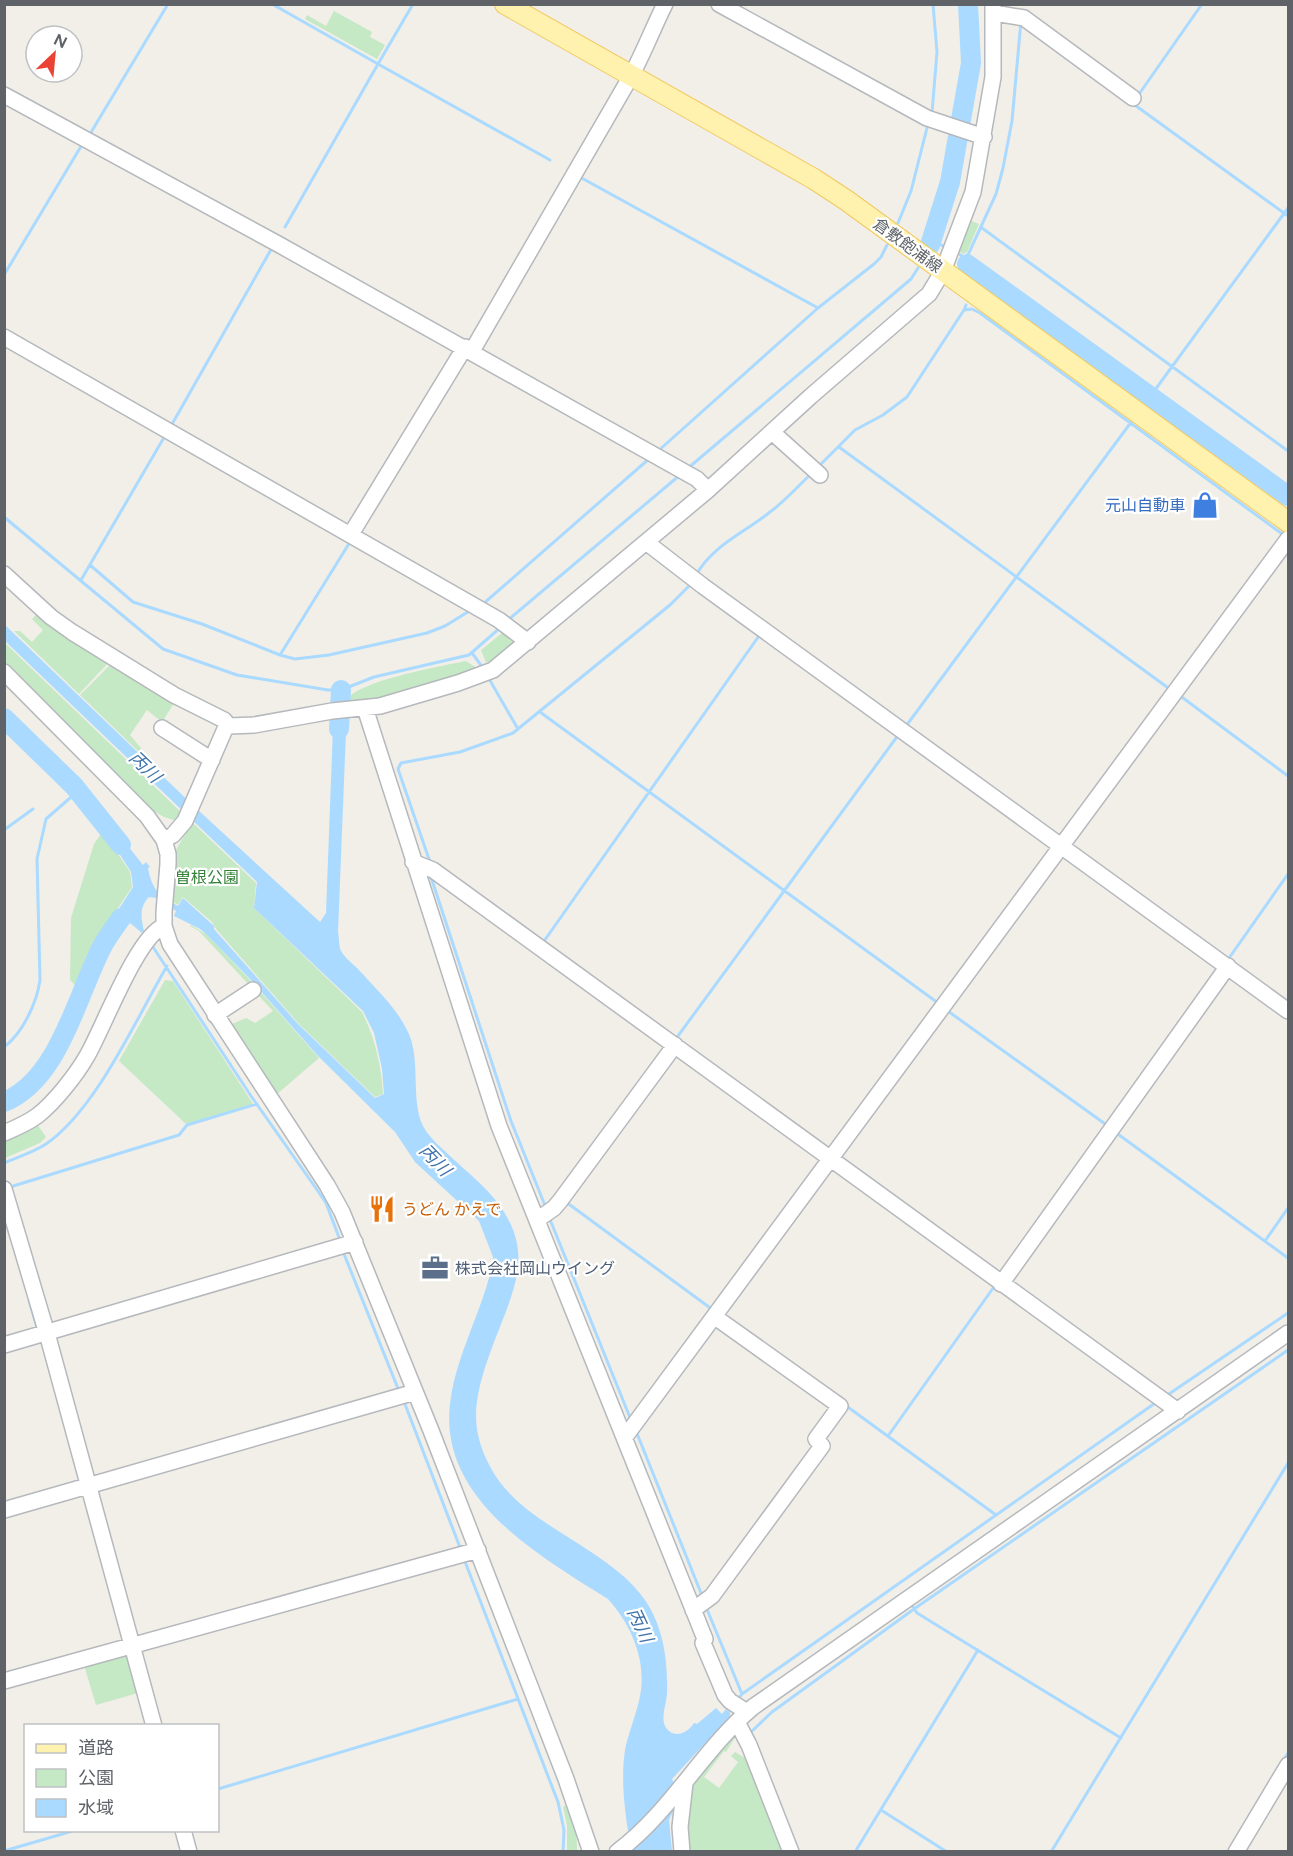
<svg xmlns="http://www.w3.org/2000/svg" width="1293" height="1856" font-family="Figtree,'Noto Sans JP',sans-serif">
  <rect width="100%" height="100%" fill="#f1efe8"/>
  <path fill="#c5e8c5" d="M 334,11 L 372,32 L 370,37 L 385,45 L 377,59 L 305,19 L 307,15 L 326,26 Z
    M 969,220 L 979,224 L 967,252 L 963,254 L 958,250 Z
    M 1104,369 L 1146,399 L 1141,405 L 1100,375 L 1099,372 Z
    M 37,614 L 110,661 L 79,694 L 14,631 L 20,631 L 32,642 L 43,630 L 32,619 Z
    M 507,629 L 521,642 L 489,666 L 487,665 L 481,650 Z
    M 4,642 L 184,815 L 180,822 L 164,817 L 152,810 L 5,662 Z
    M 466,661 L 480,670 L 398,695 L 370,701 L 367,699 L 346,701 C 356,681 442,666 466,661 Z
    M 113,662 L 176,700 L 162,722 L 147,710 L 130,735 L 141,748 L 139,752 L 80,695 Z
    M 192,822 L 256,883 L 254,908 L 362,1012 C 375,1038 381,1064 383,1094 L 375,1097 L 299,1024 L 216,929 L 212,922 L 183,897 L 178,905 L 171,901 L 172,857 Z
    M 103,831 L 130,872 L 132,887 L 104,929 L 78,988 L 70,980 L 71,918 L 94,844 Z
    M 191,925 L 207,935 L 251,981 L 319,1058 L 277,1094 L 232,1024 L 246,1018 L 255,1023 L 273,1011 L 199,931 L 190,926 Z
    M 165,980 L 173,981 L 253,1104 L 186,1124 L 119,1061 Z
    M 37,1124 L 46,1137 L 40,1143 L 5,1158 L 4,1140 Z
    M 126,1651 L 138,1693 L 96,1705 L 83,1662 Z
    M 736,1730 L 738,1733 L 726,1752 L 724,1751 L 704,1777 L 719,1788 L 738,1762 L 731,1756 L 735,1752 L 745,1758 L 782,1851 L 686,1852 L 688,1798 L 696,1780 Z
    M 569,1803 L 576,1818 L 577,1851 L 567,1851 L 567,1826 L 563,1807 Z"/>
  <path fill="#aadaff" d="M 4,624 L 198,810 L 320,922 L 326,913 L 333,727 L 336,719 L 344,720 L 346,731 L 338,932 C 339,937 339,947 341,951 C 345,958 353,964 358,969 C 375,988 396,1007 407,1030 C 423,1060 408,1104 426,1131 C 432,1140 442,1148 450,1156 C 477,1181 506,1202 516,1239 C 522,1263 516,1283 508,1306 C 495,1342 471,1391 477,1429 C 479,1443 485,1458 492,1470 C 524,1527 607,1546 645,1600 C 664,1628 668,1662 667,1694 C 666,1704 662,1715 664,1723 C 669,1739 686,1736 694,1723 L 697,1724 L 716,1708 L 722,1714 L 726,1709 L 730,1712 L 730,1716 L 723,1724 L 672,1779 L 680,1796 L 669,1820 L 672,1851 L 631,1851 C 626,1818 620,1784 625,1750 C 628,1734 635,1718 639,1701 C 648,1664 633,1627 608,1599 C 537,1554 434,1497 451,1397 C 458,1352 482,1311 492,1266 L 493,1257 L 479,1221 L 415,1162 L 395,1132 L 318,1056 L 251,980 L 207,935 L 200,929 L 174,916 L 176,911 L 156,898 L 149,897 C 139,907 141,918 144,931 L 142,933 L 130,923 L 108,942 L 103,938 L 104,932 L 133,887 L 131,872 L 103,828 L 109,822 L 143,865 L 146,862 L 150,867 L 148,868 C 152,891 160,895 178,906 L 183,898 L 214,926 L 214,929 L 298,1024 L 375,1098 L 384,1094 L 382,1069 L 374,1033 L 363,1011 L 254,908 L 257,882 L 5,641 Z"/>
  <g fill="none" stroke-linecap="round" stroke-linejoin="round">
    <path stroke="#aadaff" stroke-width="3" d="M 272,4 L 378,64 L 413,4
      M 1137,97 L 1202,4
      M 1132,103 L 1288,216
      M 932,113 L 937,52 L 933,4
      M 90,134 L 168,4
      M 578,176 L 818,308
      M 898,223 L 911,191 L 928,124
      M 285,227 L 378,64 L 550,160
      M 982,228 L 1288,451
      M 932,240 L 945,247
      M 959,254 L 967,259
      M 967,264 L 967,257 L 996,194 L 1003,168 L 1012,121 L 1021,21
      M 4,275 L 83,143
      M 973,282 L 979,274
      M 964,310 L 972,309 L 980,313 L 1285,536
      M 1144,405 L 1288,208
      M 171,426 L 273,246
      M 839,447 L 1171,690
      M 657,452 L 818,308 L 874,264 L 881,257 L 887,245
      M 818,467 L 855,430 L 883,415 L 907,397 L 964,310 L 966,305
      M 687,469 L 911,279 L 918,268
      M 4,517 L 163,649 L 237,675 L 328,690 L 341,690 L 374,677 L 469,655 L 501,627
      M 90,565 L 133,602 L 202,624 L 280,655 L 295,659 L 329,655 L 427,633 L 445,626 L 471,610
      M 696,575 C 713,545 744,533 770,512 C 785,501 798,486 811,474
      M 81,580 L 166,434
      M 483,604 L 650,458
      M 508,620 L 680,475
      M 472,653 L 483,668
      M 280,655 L 350,542
      M 488,677 L 518,729
      M 1179,695 L 1288,776
      M 540,712 L 938,1003
      M 906,726 L 1132,421
      M 4,830 L 33,809
      M 430,862 L 398,769 L 401,763 L 460,752 L 513,733 L 670,605 L 692,583
      M 430,874 L 511,1121 L 546,1208
      M 542,944 L 761,633
      M 153,947 L 251,1096 L 320,1194 L 326,1203 L 340,1240
      M 1227,961 L 1288,874
      M 945,1009 L 1108,1126
      M 675,1040 L 899,734
      M 4,1047 C 23,1033 37,1002 40,980 L 37,859 L 46,819 L 78,791
      M 1115,1132 L 1288,1258
      M 4,1163 C 18,1157 34,1152 46,1144 C 96,1110 136,1019 167,966
      M 10,1187 L 179,1135 L 187,1125 L 257,1104
      M 566,1202 L 713,1310
      M 549,1217 L 631,1420
      M 1265,1241 L 1288,1208
      M 342,1249 L 399,1391
      M 29,1300 L 38,1331
      M 1166,1396 L 1288,1313
      M 403,1399 L 461,1550
      M 845,1405 L 996,1515
      M 636,1431 L 703,1598
      M 888,1436 L 996,1284
      M 464,1559 L 558,1802 L 564,1830 L 563,1852
      M 911,1604 L 917,1613 L 1121,1738
      M 706,1607 L 742,1694
      M 738,1699 L 742,1694 L 1158,1401
      M 750,1733 L 772,1712 L 914,1609 L 1288,1350
      M 1283,1761 L 1288,1753
      M 218,1789 L 518,1699
      M 881,1810 L 947,1852
      M 4,1851 L 76,1830
      M 855,1852 L 978,1650
      M 1051,1852 L 1288,1463"/>
    <path stroke="#aadaff" stroke-width="20" d="M 930,245 L 950,182 L 971,63 L 968,4
      M 967,264 L 1288,496
      M 4,718 L 74,786 L 121,845
      M 339,729 L 341,690
      M 4,1102 C 60,1079 77,994 103,945 C 108,936 115,927 121,918"/>
    <defs>
      <path id="minor" d="M 719,4 L 927,118 L 984,137
        M 994,13 L 1024,18 L 1133,98
        M 4,95 L 278,244 L 697,479 L 708,490
        M 4,337 L 499,620 L 528,642
        M 472,351 L 631,76 C 644,52 653,28 665,4
        M 772,432 L 820,475
        M 351,534 L 465,347
        M 646,542 L 703,586 L 1288,1011
        M 4,574 L 51,617 L 72,632 L 174,695 L 224,720 L 229,726
        M 4,672 L 147,816 L 164,840 L 168,854 L 168,864 L 164,912 L 164,926 L 170,944 L 327,1185 L 342,1212 L 430,1428 L 566,1779 L 591,1852
        M 365,708 L 499,1126 L 705,1639 L 703,1643 L 725,1695 L 730,1701 L 747,1712
        M 162,728 L 212,760
        M 164,840 L 173,835 L 185,821 L 225,729 L 229,726 L 254,725 L 332,711 L 380,706 L 458,683 L 493,670 L 708,490 L 811,396 L 929,294 L 943,271 L 973,192 L 993,77 L 993,4
        M 413,862 L 433,870 L 1178,1411
        M 215,1015 L 253,990
        M 4,1133 C 16,1128 27,1123 37,1116 C 55,1102 76,1075 87,1056 C 103,1029 137,936 164,926
        M 4,1189 L 48,1337 L 154,1726
        M 537,1220 L 554,1208 L 560,1201 L 675,1045
        M 1001,1284 L 1228,966
        M 4,1345 L 355,1242
        M 625,1437 L 1288,539
        M 4,1510 L 415,1392
        M 693,1610 L 712,1596 L 822,1446 L 816,1439 L 840,1406 L 715,1317
        M 4,1681 L 478,1550
        M 737,1722 L 749,1745 L 791,1852
        M 183,1830 L 189,1852
        M 617,1852 C 671,1812 702,1750 753,1707 L 1288,1333
        M 682,1852 L 680,1827 L 685,1783
        M 1236,1852 L 1288,1765"/>
      <path id="major" d="M 505,4 L 814,179 L 846,200 L 1288,522"/>
    </defs>
    <use href="#minor" stroke="#b5b8bc" stroke-width="18"/>
    <use href="#major" stroke="#f2c960" stroke-width="22"/>
    <use href="#minor" stroke="#fff" stroke-width="15"/>
    <use href="#major" stroke="#fff2af" stroke-width="20"/>
  </g>
  <defs>
    <symbol id="shop-bare" viewBox="-9 -9 18 18"><path d="M-5-2.5h2.3a2.7 3.5 0 0 1 5.4 0H5L5.5 6h-11ZM-1.5-2.5h3a1.5 2.3 0 0 0-3 0Z" fill="#3f7fe0" stroke="#fff" stroke-width="2.5" paint-order="stroke"/></symbol>
    <symbol id="restaurant-bare" viewBox="-9 -9 18 18"><path d="M-5-6h1v4h1v-4h1v4h1v-4h1v5L-1.5 .5V6h-2V.5L-5-1ZM5-6V6H3V1.5H1.5Q1.5-4 5-6Z" fill="#e8710a" stroke="#fff" stroke-width="2.5" paint-order="stroke"/></symbol>
    <symbol id="office-bare" viewBox="-9 -9 18 18"><path d="M-6-3h4V-5.5h4V-3h4V5H-6ZM-1-4.5V-3h2v-1.5ZM-6 0V1H6V0Z" fill="#5c6f8a" stroke="#fff" stroke-width="2.5" paint-order="stroke"/></symbol>
  </defs>
  <g fill-rule="evenodd">
    <use href="#shop-bare" x="1186" y="486" width="38" height="38"/>
    <use href="#restaurant-bare" x="363" y="1190" width="38" height="38"/>
    <use href="#office-bare" x="416" y="1249" width="38" height="38"/>
  </g>
  <g text-anchor="middle" stroke-width="4.5" stroke-linejoin="round" paint-order="stroke">
    <g font-size="16" fill="#5f6368" stroke="#fff">
      <text transform="translate(908 245) rotate(36)" y="6">倉敷飽浦線</text>
    </g>
    <g font-size="16" fill="#366cbe" stroke="#fff" text-anchor="end">
      <text x="1185" y="511">元山自動車</text>
    </g>
    <g font-size="16" fill="#348238" stroke="#fff">
      <text x="207" y="883">曽根公園</text>
    </g>
    <g font-size="16" fill="#c56008" stroke="#fff" text-anchor="start">
      <text x="402" y="1215">うどん かえで</text>
    </g>
    <g font-size="16" fill="#4e5e75" stroke="#fff" text-anchor="start">
      <text x="455" y="1274">株式会社岡山ウイング</text>
    </g>
    <g font-size="18" font-style="italic" fill="#4174aa" stroke="#fff">
      <text transform="translate(145 767) rotate(44)" y="6">丙川</text>
      <text transform="translate(435 1160) rotate(46)" y="6">丙川</text>
      <text transform="translate(640 1625) rotate(65)" y="6">丙川</text>
    </g>
  </g>
  <rect width="1293" height="1856" fill="none" stroke="#5f6368" stroke-width="12"/>
  <rect x="24" y="1724" width="195" height="108" fill="#ffffff" stroke="#bfc1c3" stroke-width="1.5"/>
  <rect x="36" y="1744" width="30" height="9" fill="#fff2af" stroke="#bfc1c3" stroke-width="1.5"/>
  <text x="78" y="1754" font-size="18" fill="#5f6368">道路</text>
  <rect x="36" y="1769" width="30" height="18" fill="#c5e8c5" stroke="#bfc1c3" stroke-width="1.5"/>
  <text x="78" y="1784" font-size="18" fill="#5f6368">公園</text>
  <rect x="36" y="1799" width="30" height="18" fill="#aadaff" stroke="#bfc1c3" stroke-width="1.5"/>
  <text x="78" y="1814" font-size="18" fill="#5f6368">水域</text>
  <g transform="translate(54 54) rotate(26)"><circle r="28" fill="#ffffff" stroke="#bfc1c3" stroke-width="1.5"/>
  <path d="M0-4.5L10 22L0 15L-10 22Z" fill="#ea4335"/>
  <text y="-9" font-size="16" font-weight="bold" text-anchor="middle" fill="#5f6368">N</text>
  </g>
</svg>
